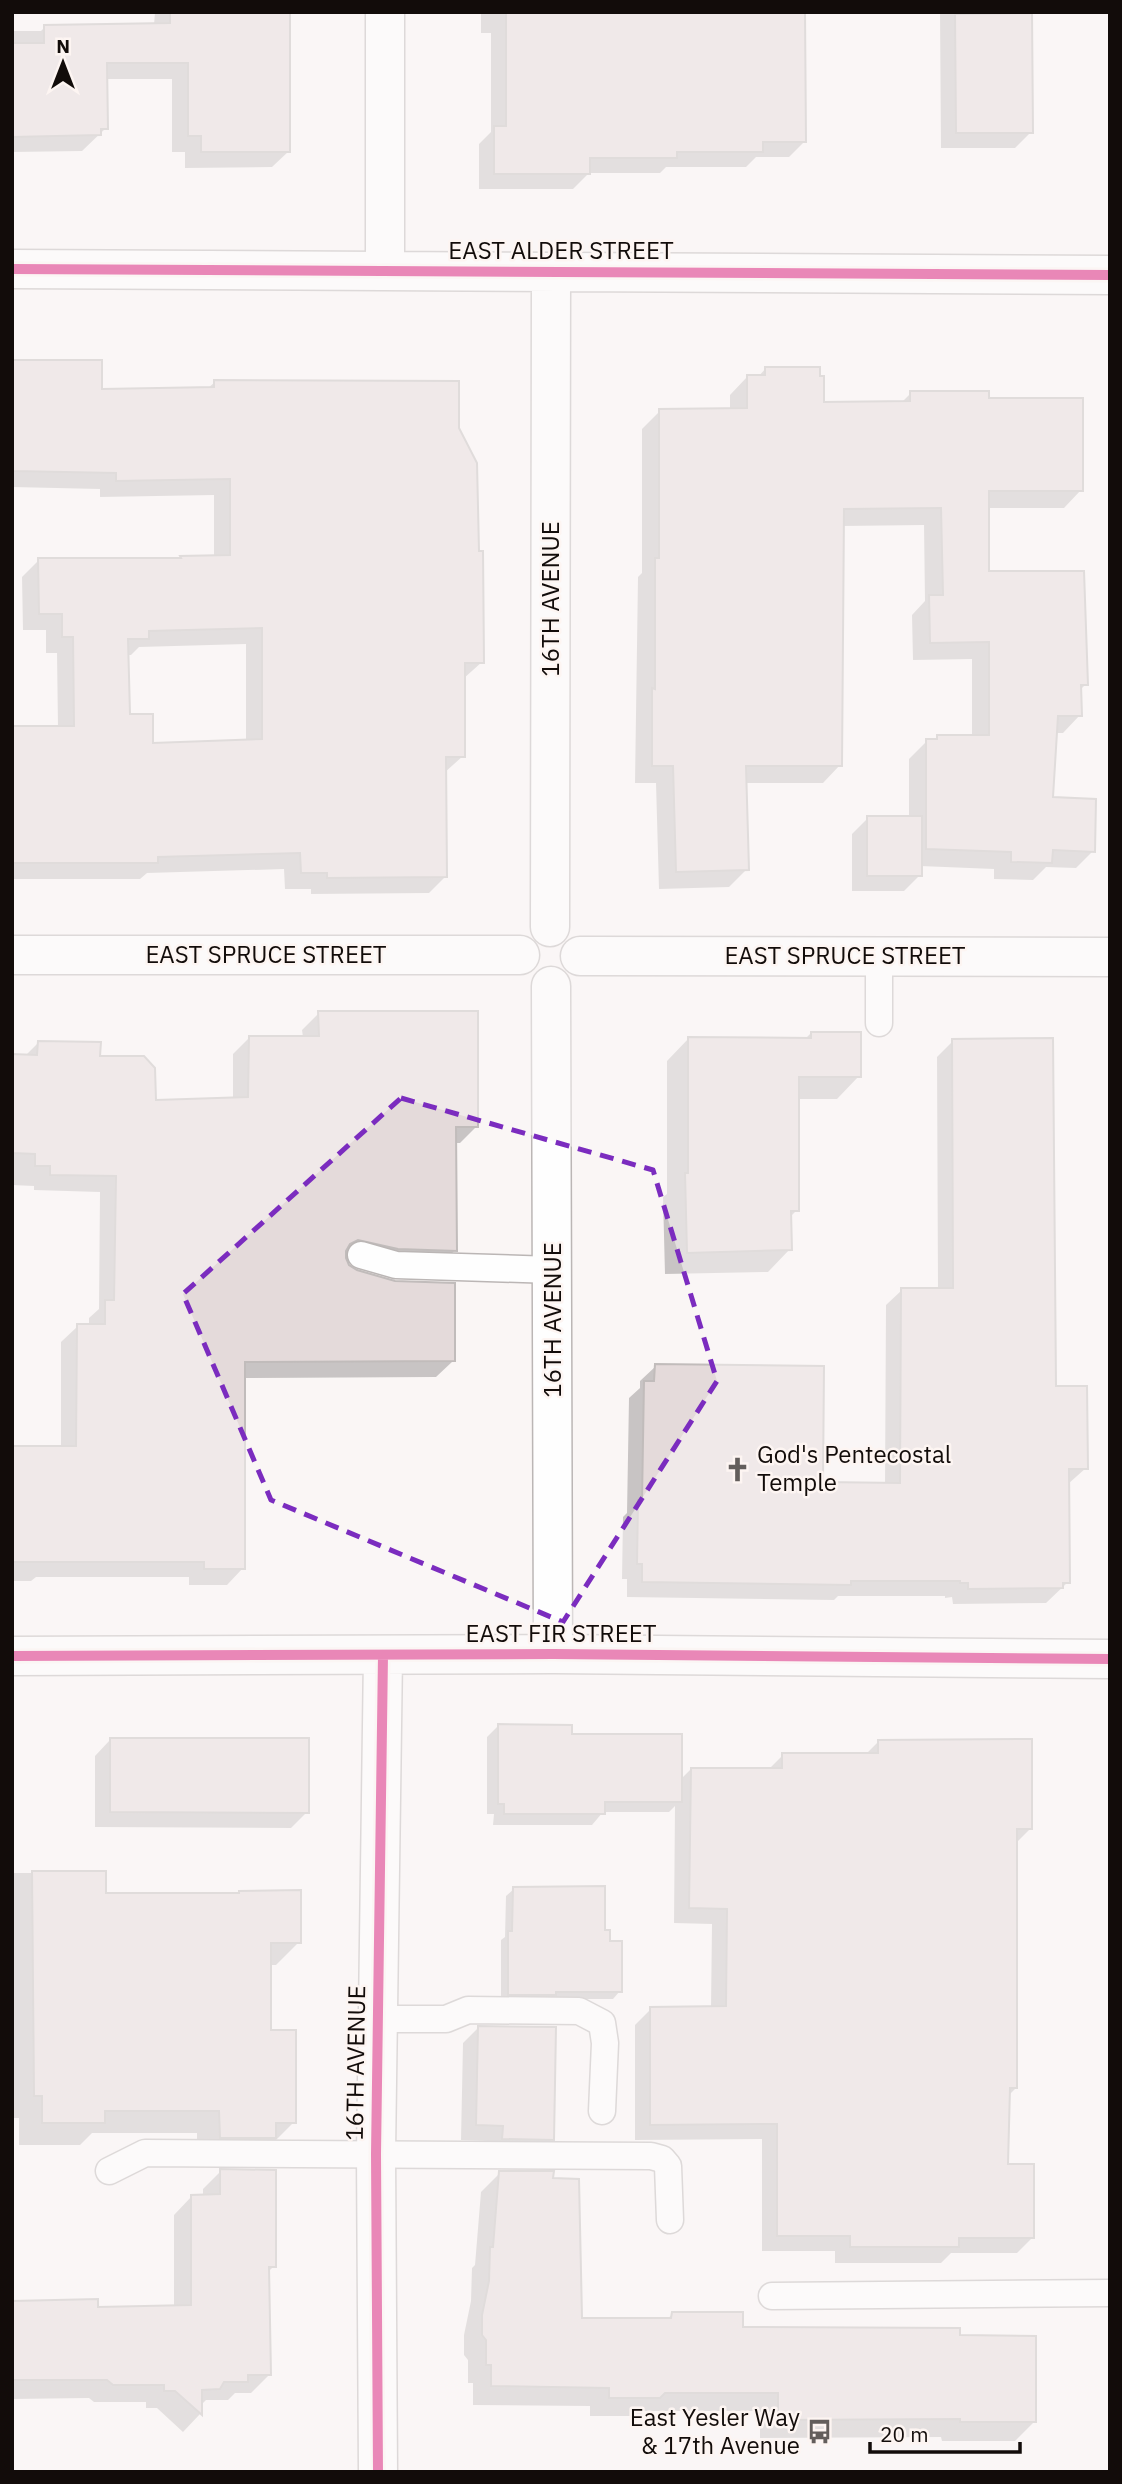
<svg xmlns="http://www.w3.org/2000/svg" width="1122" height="2484" font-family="'IBM Plex Sans',sans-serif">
  <rect width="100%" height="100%" fill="#faf6f5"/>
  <path fill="#0003" fill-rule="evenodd" d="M 155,12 L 289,12 L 289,151 L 272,167 L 185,168 L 185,152 L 172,152 L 172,79 L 105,79 L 106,128 L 82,151 L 12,152 L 12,31 L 41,31 L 45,27 L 154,25 Z
    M 481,12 L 803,12 L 804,142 L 789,157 L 756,157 L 746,167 L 666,167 L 660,173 L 589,173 L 573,189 L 479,189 L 479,144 L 491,132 L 491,33 L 481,33 Z
    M 940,12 L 1007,12 L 1031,132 L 1015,148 L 941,148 Z
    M 12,362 L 100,390 L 207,389 L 215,382 L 457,428 L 482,662 L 463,679 L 463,756 L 444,773 L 445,877 L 429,893 L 311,894 L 311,889 L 285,889 L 284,869 L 147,873 L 140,879 L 12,879 L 12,728 L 58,728 L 57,653 L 46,653 L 46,630 L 23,630 L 22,577 L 39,560 L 179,560 L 181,558 L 214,557 L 214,495 L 100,497 L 100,489 L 12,487 ZM 246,644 L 246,741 L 151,745 L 128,716 L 126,655 L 131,655 L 139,647 Z
    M 766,368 L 823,404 L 901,403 L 911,393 L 987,399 L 1081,490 L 1064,508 L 987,508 L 987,572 L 1086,684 L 1080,690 L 1080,715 L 1063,733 L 1055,733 L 1051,799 L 1093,851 L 1076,868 L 1046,867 L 1033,880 L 994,879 L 994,869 L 920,866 L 920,875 L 904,891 L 852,891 L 852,834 L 868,818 L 909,818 L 909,759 L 927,741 L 934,741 L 938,737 L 972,737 L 972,659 L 913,660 L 912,615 L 925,601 L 924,525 L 842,526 L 840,765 L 823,783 L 745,783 L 747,869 L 729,887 L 659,889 L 656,783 L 635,783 L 638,577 L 642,573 L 642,429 L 660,411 L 730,410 L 730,395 L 747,377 L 758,377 Z
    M 319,1013 L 477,1126 L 460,1143 L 455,1143 L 455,1250 L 439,1267 L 381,1265 L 343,1256 L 348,1267 L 453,1361 L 436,1377 L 243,1378 L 243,1568 L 227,1585 L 189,1585 L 189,1577 L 36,1577 L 31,1581 L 12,1581 L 12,1447 L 61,1448 L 61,1342 L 78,1326 L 89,1326 L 89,1318 L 99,1309 L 100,1192 L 34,1190 L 34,1186 L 12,1185 L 12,1056 L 24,1057 L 38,1043 L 99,1058 L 154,1102 L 233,1099 L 233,1054 L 250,1037 L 303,1037 L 302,1030 Z
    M 811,1033 L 859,1076 L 837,1099 L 797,1099 L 797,1210 L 789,1218 L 790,1249 L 768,1272 L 665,1274 L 663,1197 L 667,1194 L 667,1061 L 689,1038 L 805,1039 Z
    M 953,1041 L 1054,1387 L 1086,1468 L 1068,1484 L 1068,1582 L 1046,1603 L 953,1604 L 952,1597 L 945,1598 L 945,1596 L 838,1596 L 834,1600 L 627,1597 L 627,1579 L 622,1579 L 623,1517 L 627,1513 L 629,1398 L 640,1388 L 640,1381 L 656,1366 L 821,1484 L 885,1485 L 886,1305 L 902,1290 L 938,1290 L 937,1057 Z
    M 498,1726 L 570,1736 L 680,1780 L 691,1769 L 769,1769 L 783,1755 L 865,1755 L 878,1742 L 1031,1828 L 1016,1843 L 1016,2088 L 1008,2096 L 1007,2166 L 1033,2237 L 1017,2253 L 951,2253 L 941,2263 L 835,2263 L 835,2251 L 762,2251 L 762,2139 L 635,2140 L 635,2025 L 651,2009 L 711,2008 L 712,1924 L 674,1923 L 675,1806 L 669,1812 L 603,1812 L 592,1825 L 493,1825 L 494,1814 L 487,1814 L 487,1737 Z
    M 110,1740 L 307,1812 L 291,1828 L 95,1827 L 95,1756 Z
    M 12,1873 L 105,1873 L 105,1895 L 237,1895 L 240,1892 L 299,1942 L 276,1965 L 269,1965 L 269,2032 L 294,2122 L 271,2145 L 197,2160 L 197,2133 L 92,2133 L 80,2145 L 19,2145 L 19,2118 L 12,2118 Z
    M 514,1889 L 603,1932 L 620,1991 L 613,1999 L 550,1999 L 501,2002 L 501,1940 L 505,1937 L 506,1896 Z
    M 478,2028 L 552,2139 L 536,2155 L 487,2154 L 488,2141 L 461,2140 L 463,2043 Z
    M 221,2171 L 274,2266 L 267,2273 L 269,2375 L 251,2393 L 235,2393 L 228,2400 L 206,2400 L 200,2406 L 200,2414 L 183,2432 L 157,2408 L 146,2408 L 146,2402 L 94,2402 L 89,2398 L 12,2399 L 12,2302 L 96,2309 L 174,2307 L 174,2215 L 192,2196 L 203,2196 L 203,2189 Z
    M 500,2173 L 580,2319 L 667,2319 L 673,2314 L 741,2328 L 959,2337 L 1034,2422 L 1015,2441 L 942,2441 L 941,2437 L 760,2438 L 760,2411 L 644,2411 L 639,2416 L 590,2416 L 590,2406 L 473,2405 L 473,2383 L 468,2383 L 468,2360 L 464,2355 L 464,2335 L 471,2301 L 472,2268 L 475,2265 L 481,2192 Z"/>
  <path fill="#e4dada" stroke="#c1bcbb" stroke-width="2" fill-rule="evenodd" d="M 170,12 L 290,12 L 290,152 L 201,152 L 201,136 L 188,136 L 188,63 L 107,63 L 108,129 L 101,129 L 101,135 L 12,137 L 12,43 L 44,43 L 44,25 L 170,23 Z
    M 506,12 L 805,12 L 806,142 L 763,142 L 763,152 L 677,152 L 677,158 L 590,158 L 590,174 L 494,174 L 494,126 L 506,126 Z
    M 1032,13 L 1033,133 L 956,133 L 955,14 Z
    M 12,360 L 102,360 L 102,389 L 214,387 L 214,380 L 459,381 L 459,428 L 477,463 L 479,551 L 483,551 L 484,663 L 465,663 L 465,757 L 446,757 L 447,877 L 327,878 L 327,873 L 301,873 L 300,853 L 158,857 L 158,863 L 12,863 L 12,726 L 74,726 L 73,637 L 62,637 L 62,614 L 39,614 L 38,558 L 181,558 L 180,556 L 230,555 L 230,479 L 116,481 L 116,473 L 12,471 ZM 262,628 L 262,739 L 153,743 L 153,714 L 130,714 L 128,639 L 149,639 L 149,631 Z
    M 765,367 L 820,367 L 820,376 L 824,376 L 824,402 L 910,401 L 910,391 L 989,391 L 989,398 L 1083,398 L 1083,491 L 989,491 L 989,571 L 1084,571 L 1088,685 L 1081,685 L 1082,716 L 1058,716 L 1053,797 L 1096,799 L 1095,852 L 1053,850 L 1052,863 L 1011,862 L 1011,852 L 926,849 L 926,739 L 937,739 L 937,735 L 989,735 L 989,642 L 930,643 L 929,595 L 943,595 L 941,508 L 844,509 L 842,766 L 746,766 L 749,870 L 676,872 L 673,766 L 652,766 L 652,688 L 655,689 L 655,558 L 659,558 L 659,409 L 747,408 L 747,375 L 765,375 Z
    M 867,816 L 922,816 L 922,876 L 867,876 Z
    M 318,1011 L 478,1011 L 478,1127 L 456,1127 L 457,1251 L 398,1249 L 358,1240 L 350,1244 L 346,1251 L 346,1258 L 349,1265 L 357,1270 L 395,1281 L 455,1283 L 455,1361 L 245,1362 L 245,1569 L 204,1569 L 204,1562 L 12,1562 L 12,1446 L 76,1446 L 77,1324 L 105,1324 L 105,1300 L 114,1300 L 116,1176 L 50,1175 L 50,1166 L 35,1166 L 35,1154 L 12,1153 L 12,1054 L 37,1055 L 38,1041 L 101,1042 L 100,1056 L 144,1056 L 155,1068 L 156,1100 L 248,1097 L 249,1036 L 319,1036 Z
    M 811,1032 L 861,1032 L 861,1077 L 799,1077 L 799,1211 L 791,1211 L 792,1250 L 687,1253 L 685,1173 L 688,1173 L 688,1037 L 811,1038 Z
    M 1053,1038 L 1056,1386 L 1087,1386 L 1088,1469 L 1069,1469 L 1070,1583 L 1063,1583 L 1063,1588 L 968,1589 L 968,1583 L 960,1583 L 960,1581 L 851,1581 L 851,1585 L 642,1582 L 642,1564 L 637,1564 L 638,1500 L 642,1500 L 644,1381 L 654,1381 L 655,1364 L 824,1366 L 823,1482 L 900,1483 L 901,1288 L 953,1288 L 952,1039 Z
    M 498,1724 L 572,1725 L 572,1734 L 682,1734 L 682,1802 L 605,1802 L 605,1814 L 504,1814 L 504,1804 L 498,1804 Z
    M 110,1738 L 309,1738 L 309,1813 L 110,1812 Z
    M 1032,1739 L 1032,1829 L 1017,1829 L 1017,2088 L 1010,2088 L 1008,2164 L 1034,2164 L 1034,2238 L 959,2238 L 959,2247 L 850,2247 L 850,2236 L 777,2236 L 777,2124 L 650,2125 L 650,2007 L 726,2006 L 727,1909 L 689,1908 L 691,1768 L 782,1768 L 782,1753 L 878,1753 L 878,1740 Z
    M 32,1871 L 106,1871 L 106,1893 L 239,1893 L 239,1891 L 301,1890 L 301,1943 L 271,1943 L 271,2030 L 296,2030 L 296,2123 L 276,2123 L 276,2138 L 220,2138 L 219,2111 L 105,2111 L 105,2123 L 42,2123 L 42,2096 L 34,2096 Z
    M 605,1886 L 605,1930 L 610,1930 L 610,1941 L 622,1941 L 622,1992 L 556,1992 L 556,1995 L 508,1995 L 508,1931 L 512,1931 L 513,1887 Z
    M 478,2026 L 556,2027 L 554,2140 L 502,2139 L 503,2126 L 476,2125 Z
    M 220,2169 L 276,2170 L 276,2267 L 269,2267 L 271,2375 L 248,2375 L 248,2382 L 224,2382 L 220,2389 L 202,2390 L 202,2415 L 175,2391 L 164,2391 L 164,2385 L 113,2385 L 107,2380 L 12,2380 L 12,2301 L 98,2299 L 98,2307 L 191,2305 L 191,2195 L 220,2194 Z
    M 499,2171 L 554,2171 L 553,2178 L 579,2179 L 582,2318 L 671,2318 L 672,2312 L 743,2312 L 743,2327 L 960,2328 L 960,2335 L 1036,2336 L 1036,2422 L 960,2422 L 960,2419 L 778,2420 L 778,2393 L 665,2393 L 660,2398 L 609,2398 L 609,2388 L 491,2386 L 491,2365 L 486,2365 L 486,2340 L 482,2335 L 482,2315 L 489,2281 L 490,2247 L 493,2247 Z"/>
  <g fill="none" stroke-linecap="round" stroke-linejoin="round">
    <defs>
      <path id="service" d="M 879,956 L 879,1023
        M 361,1255 L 396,1265 L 553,1270
        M 378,2019 L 446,2019 L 468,2010 L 579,2011 L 602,2023 L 605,2043 L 602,2111
        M 109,2171 L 145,2153 L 651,2156 L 662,2159 L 668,2166 L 670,2220
        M 772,2296 L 1110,2293"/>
      <path id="minor" d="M 12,269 L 1110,275
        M 385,271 L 385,12
        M 550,927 L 551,272
        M 12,955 L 520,955
        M 580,956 L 1110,957
        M 551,986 L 553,1654
        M 12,1656 L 553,1654 L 1110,1659
        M 378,2472 L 376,2154 L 383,1655"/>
    </defs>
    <use href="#service" stroke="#bbb6b5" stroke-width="29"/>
    <use href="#minor" stroke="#bbb6b5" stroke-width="41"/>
    <use href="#service" stroke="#fefefe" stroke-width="26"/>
    <use href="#minor" stroke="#fefefe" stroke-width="38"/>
    <defs>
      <path id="cycleway" d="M 12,269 L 1110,275
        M 12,1656 L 553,1654 L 1110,1659
        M 378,2472 L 376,2154 L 383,1655"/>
    </defs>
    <use href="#cycleway" stroke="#fdf5f2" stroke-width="15"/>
    <use href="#cycleway" stroke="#d6006c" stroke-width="10"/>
  </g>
  <path d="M0 0H1122V2484H0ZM 401,1098 L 653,1170 L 717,1381 L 563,1622 L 271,1500 L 183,1294 Z" fill="#faf6f5" fill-opacity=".55" fill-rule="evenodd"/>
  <path fill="none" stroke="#7b2cbf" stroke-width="5" stroke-dasharray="14 9" stroke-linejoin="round" d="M 401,1098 L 653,1170 L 717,1381 L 563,1622 L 271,1500 L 183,1294 Z"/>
  <defs>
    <symbol id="church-bare" viewBox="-9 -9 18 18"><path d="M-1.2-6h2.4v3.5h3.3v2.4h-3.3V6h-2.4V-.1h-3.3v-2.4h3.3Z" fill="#635e5c" stroke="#fdf5f2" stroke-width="2.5" paint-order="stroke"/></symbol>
    <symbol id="bus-bare" viewBox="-9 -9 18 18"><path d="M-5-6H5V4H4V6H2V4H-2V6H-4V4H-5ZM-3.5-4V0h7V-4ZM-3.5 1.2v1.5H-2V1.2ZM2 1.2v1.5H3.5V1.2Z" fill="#635e5c" stroke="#fdf5f2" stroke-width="2.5" paint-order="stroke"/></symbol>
  </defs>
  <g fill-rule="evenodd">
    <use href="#church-bare" x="720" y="1452" width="35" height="35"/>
    <use href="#bus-bare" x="802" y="2414" width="35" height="35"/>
  </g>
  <g text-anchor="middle" stroke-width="5" stroke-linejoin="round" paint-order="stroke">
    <g font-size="24" fill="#120c0a" stroke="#fdf5f2">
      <text x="561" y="259">EAST ALDER STREET</text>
      <text transform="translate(551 599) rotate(-90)" y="8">16TH AVENUE</text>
      <text x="266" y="963">EAST SPRUCE STREET</text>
      <text x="845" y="964">EAST SPRUCE STREET</text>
      <text transform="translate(553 1320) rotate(-90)" y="8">16TH AVENUE</text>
      <text x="561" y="1642">EAST FIR STREET</text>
      <text transform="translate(356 2063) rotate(-89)" y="8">16TH AVENUE</text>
    </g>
    <g font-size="24" fill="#120c0a" stroke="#fdf5f2" text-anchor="start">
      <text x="757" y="1463">God's Pentecostal<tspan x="757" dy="28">Temple</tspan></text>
      <text x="800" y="2426" text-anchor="end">East Yesler Way<tspan x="800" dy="28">&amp; 17th Avenue</tspan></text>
    </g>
  </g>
  <rect width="1122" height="2484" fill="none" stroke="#120c0a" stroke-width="28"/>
  <g transform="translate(63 63)" stroke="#fdf5f2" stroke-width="5" paint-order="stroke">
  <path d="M0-5L12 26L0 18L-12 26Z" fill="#120c0a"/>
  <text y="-10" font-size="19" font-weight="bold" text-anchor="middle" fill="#120c0a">N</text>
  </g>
  <path d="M870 2442v10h150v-10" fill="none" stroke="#120c0a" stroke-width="3.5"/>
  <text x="880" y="2442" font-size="21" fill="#120c0a" stroke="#fdf5f2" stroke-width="5" paint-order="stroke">20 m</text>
</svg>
